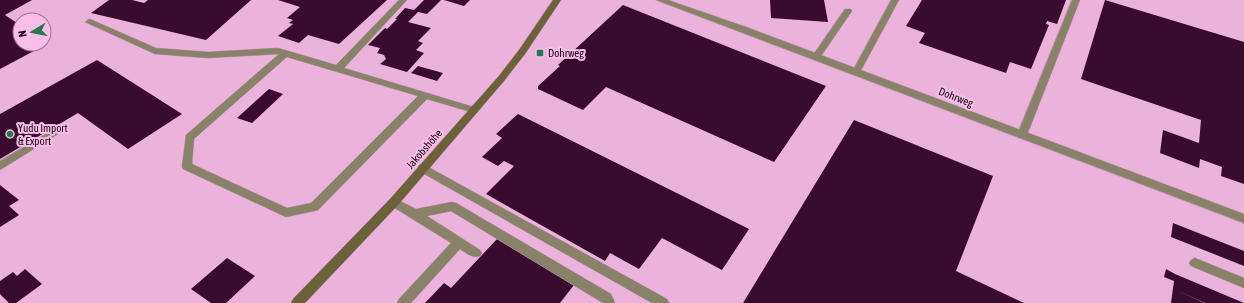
<svg xmlns="http://www.w3.org/2000/svg" width="1244" height="303" font-family="'Asap Condensed',sans-serif">
  <rect width="100%" height="100%" fill="#ebb2db"/>
  <path fill="#380b2f" d="M 0,0 L 32,0 L 5,15 L 20,25 L 20,44 L 44,44 L 44,42 L 47,44 L 0,69 Z
    M 109,0 L 132,0 L 144,3 L 148,0 L 251,0 L 206,40 L 91,13 Z
    M 278,0 L 387,0 L 339,44 L 308,35 L 299,43 L 278,36 L 293,24 L 289,23 L 293,20 L 287,18 L 300,7 Z
    M 424,0 L 441,0 L 427,14 L 418,12 L 408,22 L 431,28 L 418,41 L 423,43 L 416,50 L 424,53 L 407,72 L 380,64 L 386,59 L 384,55 L 377,53 L 380,48 L 368,45 L 385,28 L 387,29 L 397,19 L 395,19 L 405,8 L 414,10 Z
    M 444,0 L 470,0 L 464,6 Z
    M 770,0 L 824,0 L 828,22 L 771,18 Z
    M 922,0 L 1066,0 L 1057,24 L 1047,21 L 1046,24 L 1049,25 L 1031,69 L 1010,62 L 1006,73 L 919,43 L 925,33 L 906,26 Z
    M 1105,0 L 1244,42 L 1244,184 L 1221,176 L 1222,167 L 1200,159 L 1199,168 L 1160,153 L 1163,130 L 1199,143 L 1201,120 L 1081,79 Z
    M 623,5 L 826,86 L 774,162 L 606,87 L 583,110 L 538,89 L 538,86 L 560,66 L 558,65 Z
    M 97,60 L 182,114 L 128,149 L 78,113 L 0,159 L 0,114 Z
    M 418,66 L 443,73 L 437,81 L 411,73 Z
    M 269,89 L 283,94 L 252,123 L 237,118 Z
    M 518,114 L 749,229 L 722,270 L 662,238 L 639,269 L 610,253 L 605,261 L 486,194 L 514,166 L 504,161 L 498,166 L 482,157 L 502,138 L 496,134 Z
    M 854,120 L 993,176 L 956,271 L 1024,303 L 743,303 Z
    M 0,185 L 19,200 L 9,206 L 19,215 L 0,227 Z
    M 1173,223 L 1244,251 L 1244,266 L 1171,237 Z
    M 497,239 L 574,285 L 560,303 L 425,303 L 444,283 L 451,288 Z
    M 227,258 L 255,276 L 226,303 L 211,303 L 191,289 Z
    M 25,269 L 42,284 L 16,303 L 9,303 L 0,294 L 0,281 L 13,272 L 17,276 Z
    M 1166,269 L 1175,274 L 1244,303 L 1205,303 L 1178,291 L 1204,303 L 1171,303 L 1174,281 L 1164,277 Z"/>
  <g fill="none" stroke-linecap="round" stroke-linejoin="round">
    <defs>
      <path id="lane" d="M 399,0 L 407,0 L 344,68 L 477,108 L 479,110 L 474,113 L 427,99 L 318,210 L 314,211 L 286,217 L 183,169 L 182,166 L 186,135 L 279,54 L 208,58 L 155,54 L 85,22 L 89,19 L 92,20 L 156,48 L 208,52 L 278,48 L 336,65 ZM 287,57 L 418,96 L 311,203 L 287,208 L 192,164 L 194,139 Z
        M 891,0 L 899,0 L 859,74 L 853,74 L 852,72 Z
        M 1072,0 L 1080,0 L 1027,135 L 1025,138 L 1019,138 L 1017,135 Z
        M 845,9 L 851,9 L 852,11 L 819,59 L 813,59 L 812,57 L 813,55 Z
        M 63,124 L 68,127 L 66,129 L 0,170 L 0,161 Z
        M 423,164 L 667,299 L 669,303 L 652,303 L 419,171 L 418,168 L 419,165 Z
        M 394,198 L 416,209 L 452,202 L 456,203 L 611,294 L 615,303 L 603,303 L 451,211 L 427,216 L 480,250 L 482,253 L 480,256 C 473,259 466,253 460,249 L 411,303 L 397,303 L 399,299 L 451,243 L 390,205 L 389,202 L 390,199 Z
        M 1195,258 L 1244,278 L 1244,288 L 1191,266 L 1189,263 L 1191,260 Z"/>
      <path id="street" d="M 656,0 L 668,0 L 749,28 L 1244,214 L 1244,223 Z"/>
      <path id="secondary" d="M 553,0 L 561,0 L 525,54 L 504,81 L 398,205 L 305,303 L 291,303 L 293,299 L 390,199 L 498,77 L 519,50 Z"/>
    </defs>
    <use href="#lane" stroke="#c593b7" stroke-width="1"/>
    <use href="#street" stroke="#c593b7" stroke-width="1"/>
    <use href="#secondary" stroke="#c593b7" stroke-width="1"/>
    <use href="#lane" fill="#888268" fill-rule="evenodd"/>
    <use href="#street" fill="#888268" fill-rule="evenodd"/>
    <use href="#secondary" fill="#6b613a" fill-rule="evenodd"/>
  </g>
  <g fill="#237a4e" stroke="#f8bee8" stroke-width="1.5">
    <rect x="536" y="49" width="8" height="8" rx="2"/>
    <circle cx="10" cy="134" r="4"/>
  </g>
  <g text-anchor="middle" stroke-width="4" stroke-linejoin="round" paint-order="stroke">
    <g font-size="11" fill="#170513" stroke="#f8bee8" text-anchor="start">
      <text x="548" y="57">Dohrweg</text>
      <text x="18" y="132">Yudu Import<tspan x="18" dy="13">&amp; Export</tspan></text>
    </g>
    <g font-size="11" fill="#170513" stroke="#f8bee8">
      <text transform="translate(956 97) rotate(21)" y="4">Dohrweg</text>
      <text transform="translate(424 149) rotate(-49)" y="4">Jakobshöhe</text>
    </g>
  </g>
  <g transform="translate(32 32) rotate(260)"><circle r="19" fill="#f8bee8" stroke="#9e7493"/>
  <path d="M0-3L7 15L0 10L-7 15Z" fill="#237a4e"/>
  <text y="-6" font-size="11" font-weight="bold" text-anchor="middle" fill="#170513">N</text>
  </g>
</svg>
